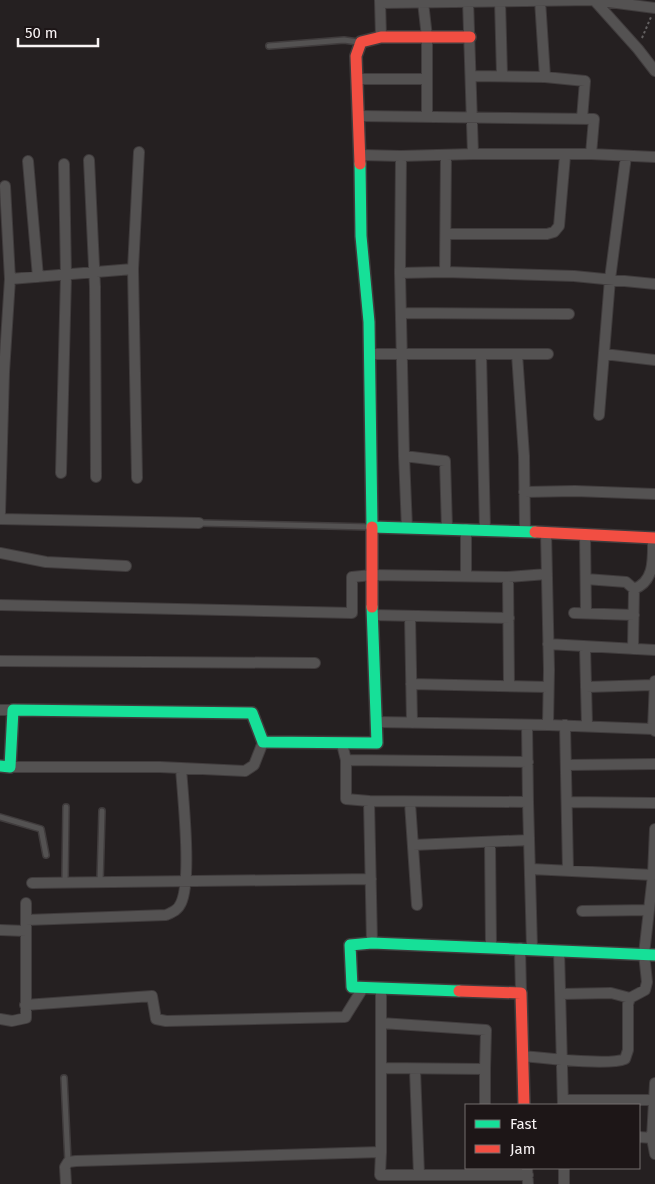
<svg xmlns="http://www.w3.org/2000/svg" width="655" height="1184" font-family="'Fira Sans',sans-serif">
  <rect width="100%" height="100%" fill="#252021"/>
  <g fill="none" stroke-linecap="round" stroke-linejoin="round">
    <defs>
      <path id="lane" d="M 269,46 L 344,40 L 358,42
        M 199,523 L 371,527
        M 0,817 L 41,829 L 46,855
        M 65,882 L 66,807
        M 100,882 L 102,811
        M 64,1078 L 68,1162"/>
      <path id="street" d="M 380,0 L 381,37
        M 468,0 L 473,154 L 591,154 L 655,157
        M 500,0 L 502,75
        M 594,0 L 638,49 L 655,71
        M 423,2 L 427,37 L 427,117
        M 380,3 L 594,0 L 655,8
        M 471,76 L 545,77 L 540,0
        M 545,77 L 585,81 L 582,119
        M 358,79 L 427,79
        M 360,116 L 594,119 L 591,154
        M 361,155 L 401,156
        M 446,155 L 445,272 L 400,273 L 401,156 L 473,154
        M 89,160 L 95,287 L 96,477
        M 28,161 L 38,277
        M 446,234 L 547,234 L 554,232 L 559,226 L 565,156
        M 445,272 L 574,276 L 655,284
        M 400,273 L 404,456 L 445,461 L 447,528
        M 10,279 L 133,269
        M 401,313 L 569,314
        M 370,354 L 548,354
        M 481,354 L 485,530
        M 517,354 L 524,456 L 525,531
        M 604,354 L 655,360
        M 599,415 L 610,279 L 626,156
        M 404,456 L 407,528
        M 61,473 L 66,276 L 64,164
        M 137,478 L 133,269 L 139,152
        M 524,492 L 575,491 L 655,494
        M 0,513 L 4,372 L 10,279 L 5,186
        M 0,519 L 199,523
        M 466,529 L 466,576
        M 546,532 L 549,670 L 548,725 L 653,729
        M 585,534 L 586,613
        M 0,553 L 46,562 L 126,566
        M 508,577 L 509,686
        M 586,579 L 626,582 L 634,589 L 633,649
        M 634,589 C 655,581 653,559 653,538
        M 0,605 L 352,613 L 352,577 L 372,575 L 508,577 L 547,574
        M 574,613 L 634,615
        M 372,615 L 509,618
        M 410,616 L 412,723
        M 548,644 L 655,650
        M 585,647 L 587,725
        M 0,661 L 315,663
        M 655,681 L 653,729 L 655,731
        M 411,684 L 548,687
        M 586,687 L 653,685
        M 0,710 L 13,710
        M 377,722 L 548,725
        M 527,725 L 528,802
        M 565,725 L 568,870
        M 342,744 L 346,760 L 346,799 L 369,801 L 372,943
        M 346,760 L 528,762
        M 566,765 L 655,764
        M 10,767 L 160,767 L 245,771 L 254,765 L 263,742
        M 369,801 L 528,802 L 532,948
        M 567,802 L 655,803
        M 410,803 L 417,905
        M 490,842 L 491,947
        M 413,845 L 529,840
        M 653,875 L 655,829
        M 32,883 L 371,879
        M 582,911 L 648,910
        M 26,920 L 166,915 C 173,912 178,910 181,903 C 192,880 183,798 181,768
        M 0,930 L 26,931
        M 520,948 L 521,993
        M 559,951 L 563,1105
        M 561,994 L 611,993 L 630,998
        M 25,1005 L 152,996 L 156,1019 L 166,1021 L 345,1017 L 363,988
        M 0,1019 L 12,1021 L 26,1018 L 26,903
        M 381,1023 L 486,1030 L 485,1069 L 381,1068
        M 523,1056 C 544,1058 608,1066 625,1059 L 628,1050 L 628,1004 L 630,998 L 645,990 L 647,982 L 644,954 L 653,875 L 531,869
        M 415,1070 L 419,1175
        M 655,1083 L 652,1138 L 655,1154
        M 563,1100 L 653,1100
        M 485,1105 L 485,1069
        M 639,1137 L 652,1138
        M 381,1152 L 380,1175 L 528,1175
        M 527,1168 L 528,1184
        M 564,1168 L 564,1184
        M 66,1184 L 65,1167 L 68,1162 L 76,1161 L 381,1152 L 381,989"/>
      <path id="fast" d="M 360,164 L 361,236 L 369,322 L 372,527 L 535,532
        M 0,766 L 10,767 L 13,710 L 252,713 L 263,742 L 377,743 L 372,607
        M 459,991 L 352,987 L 350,945 L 372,943 L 655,955"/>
      <path id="jam" d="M 360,164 L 356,56 L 361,42 L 381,37 L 470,37
        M 372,527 L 372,607
        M 535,532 L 655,538
        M 459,991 L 521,993 L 524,1105"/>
    </defs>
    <use href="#lane" stroke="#403c3d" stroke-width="8"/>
    <use href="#street" stroke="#403c3d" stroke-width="12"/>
    <use href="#fast" stroke="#403c3d" stroke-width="14"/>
    <use href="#jam" stroke="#403c3d" stroke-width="14"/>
    <path stroke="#636061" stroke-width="2" stroke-dasharray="2.5 2.5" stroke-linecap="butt" d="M 642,38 L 651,17"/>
    <use href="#lane" stroke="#545252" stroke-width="5"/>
    <use href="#street" stroke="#545252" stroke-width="10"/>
    <use href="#fast" stroke="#16e098" stroke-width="11"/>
    <use href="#jam" stroke="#f24e42" stroke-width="11"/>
  </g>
  <rect x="465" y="1104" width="175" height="65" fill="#1d1617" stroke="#756e6f"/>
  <rect x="475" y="1120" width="25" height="8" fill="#16e098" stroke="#756e6f"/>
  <text x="510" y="1129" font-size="15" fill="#f8f3f4">Fast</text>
  <rect x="475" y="1145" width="25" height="8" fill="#f24e42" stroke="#756e6f"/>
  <text x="510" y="1154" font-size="15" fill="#f8f3f4">Jam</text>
  <path d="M18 38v8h80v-8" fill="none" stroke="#f8f3f4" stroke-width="2.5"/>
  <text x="25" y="38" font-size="15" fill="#f8f3f4" stroke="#1d1617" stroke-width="4" paint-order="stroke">50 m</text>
</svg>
